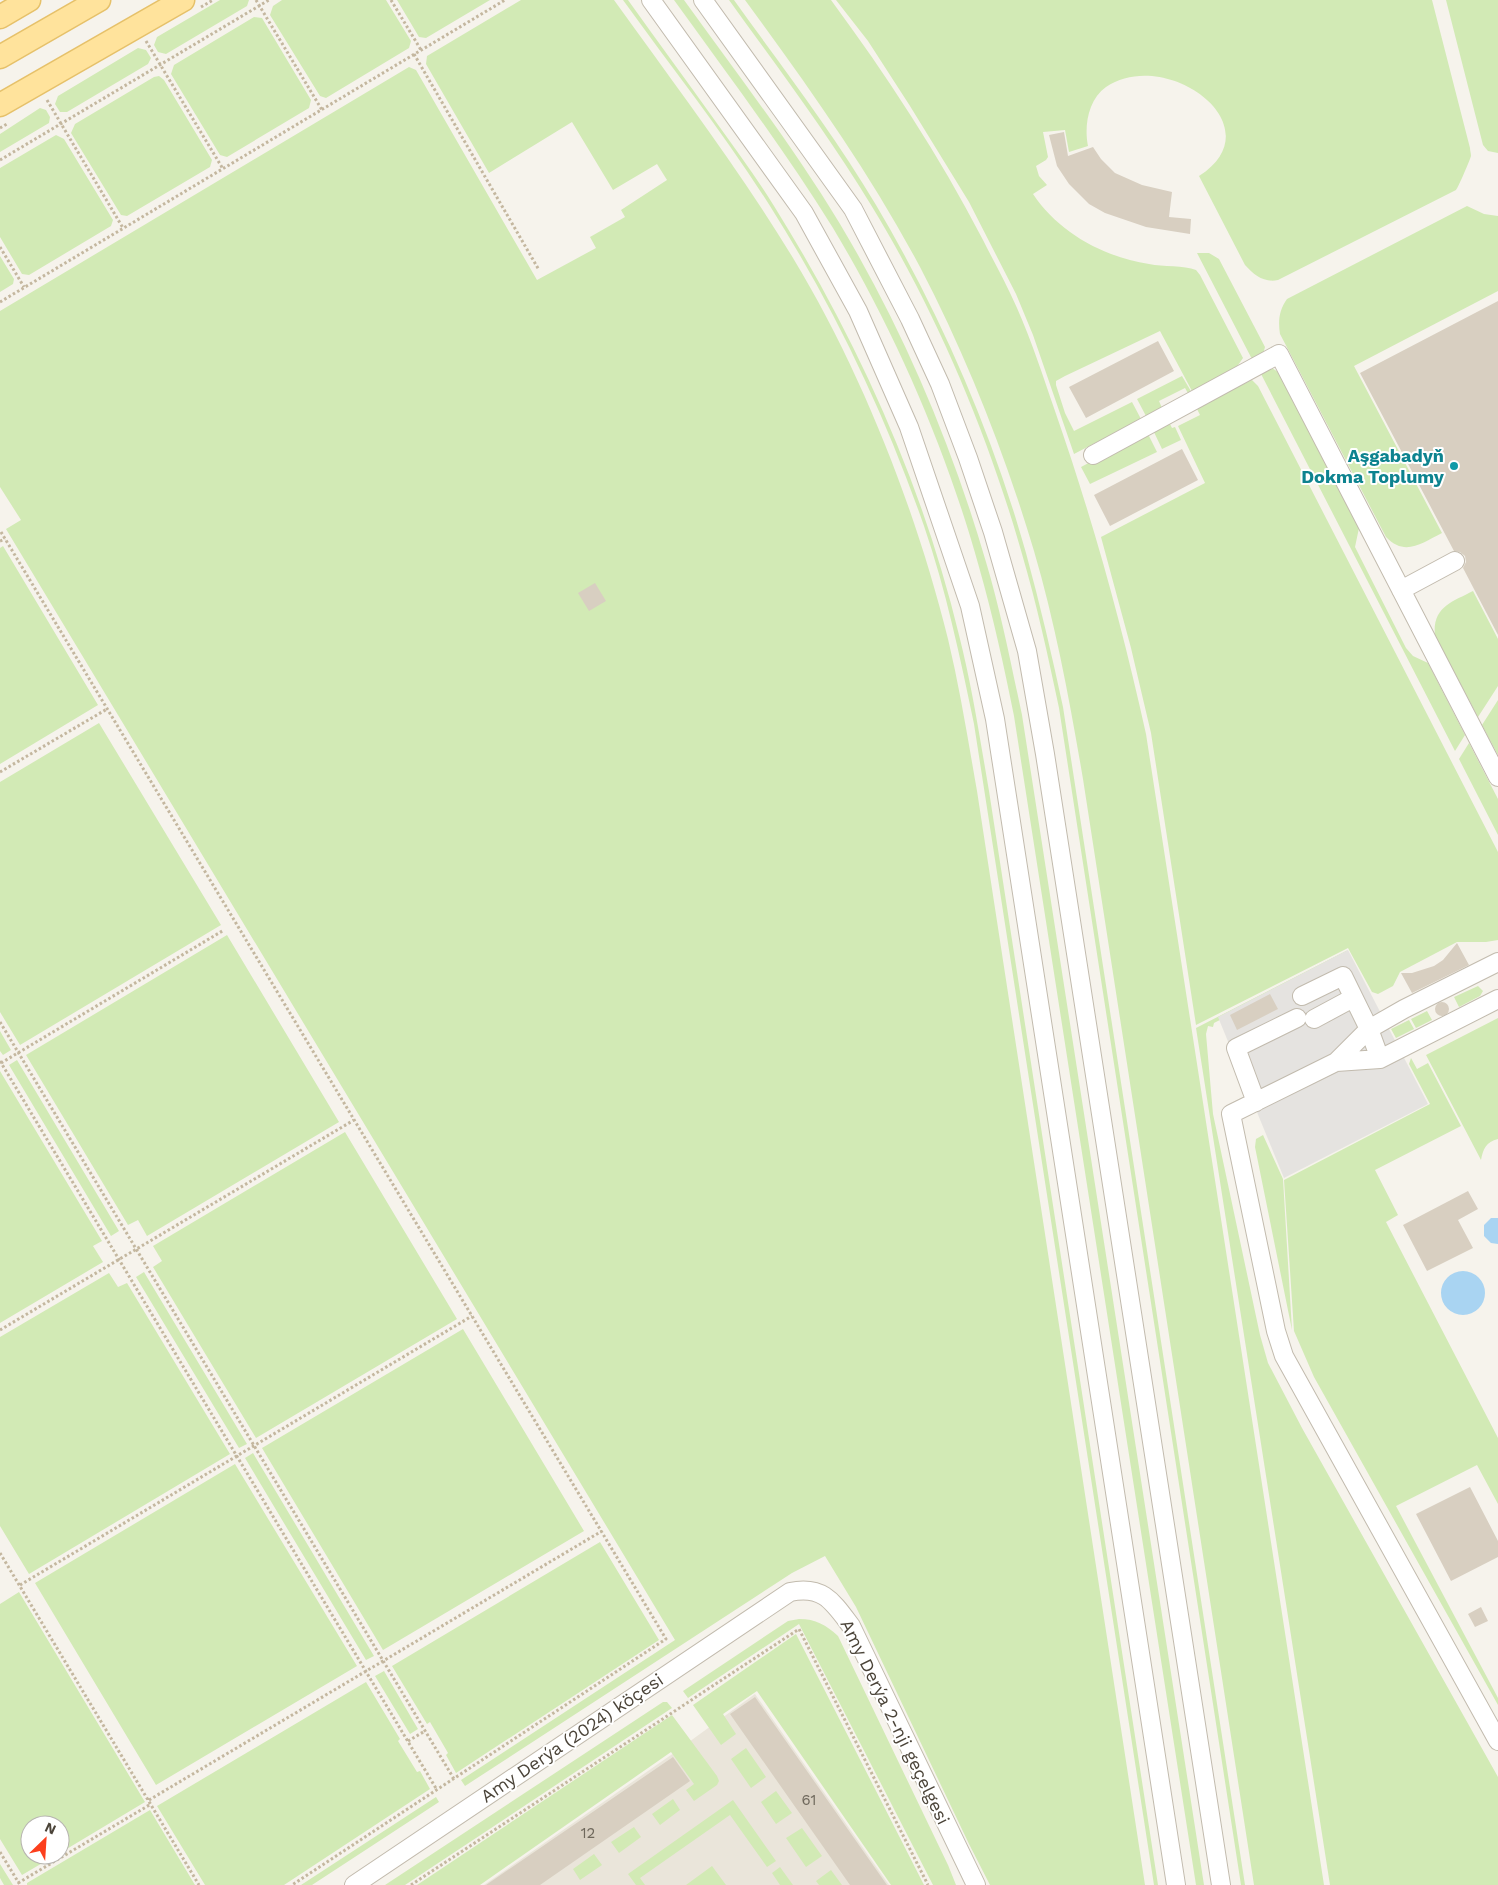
<svg xmlns="http://www.w3.org/2000/svg" width="1498" height="1885" font-family="'Work Sans',sans-serif">
  <rect width="100%" height="100%" fill="#f6f3ec"/>
  <path fill="#eae5da" d="M 755,1694 L 889,1885 L 484,1885 L 671,1755 Z"/>
  <path fill="#d2eab5" d="M 220,0 L 249,0 L 247,6 L 166,54 L 158,52 L 154,45 L 157,37 Z
    M 282,0 L 386,0 L 411,41 L 409,48 L 326,98 L 320,96 L 270,15 L 273,6 Z
    M 397,0 L 490,0 L 426,38 L 419,37 Z
    M 521,0 L 614,0 C 675,85 739,169 793,258 C 862,372 916,510 948,639 C 960,689 968,740 977,791 L 1145,1885 L 990,1885 L 969,1844 L 856,1607 L 825,1556 L 792,1573 L 465,1786 L 461,1780 L 675,1640 L 6,529 L 21,520 L 0,487 L 0,311 L 409,67 L 416,70 L 537,280 L 596,248 L 590,237 L 625,217 L 621,210 L 667,180 L 657,164 L 613,190 L 572,122 L 489,173 L 426,64 L 427,56 Z
    M 623,0 L 628,0 C 657,41 687,81 716,122 C 736,150 756,177 774,206 C 857,339 922,482 959,635 C 972,686 980,739 989,791 L 1158,1885 L 1154,1885 L 974,724 C 960,657 946,590 924,526 C 885,414 834,307 770,206 C 725,135 672,68 623,0 Z
    M 674,0 L 684,0 C 737,74 793,146 840,224 C 903,329 952,445 986,562 C 1001,612 1011,664 1022,715 L 1204,1885 L 1196,1885 L 1014,716 C 1004,666 993,616 979,567 C 947,451 895,331 833,228 C 784,149 728,75 674,0 Z
    M 729,0 L 734,0 C 782,67 834,134 876,205 C 940,313 992,432 1026,553 C 1040,604 1052,656 1063,707 L 1245,1885 L 1241,1885 L 1059,708 C 1048,656 1037,605 1022,554 C 988,434 936,311 871,205 C 828,134 778,68 729,0 Z
    M 745,0 L 831,0 C 887,76 939,155 983,240 C 994,262 1007,285 1017,308 C 1032,342 1043,376 1055,411 C 1092,517 1122,625 1146,734 L 1324,1885 L 1254,1885 L 1083,779 C 1070,703 1056,626 1034,551 C 1005,454 967,357 920,267 C 870,173 808,86 745,0 Z
    M 836,0 L 1432,0 L 1470,148 C 1470,151 1471,153 1471,156 C 1470,160 1458,188 1456,190 L 1278,280 C 1264,283 1254,275 1245,265 L 1199,176 C 1277,126 1166,46 1106,87 C 1088,100 1084,126 1088,146 L 1069,152 L 1065,130 L 1043,132 L 1048,157 L 1046,160 L 1036,166 L 1039,176 L 1047,185 L 1033,194 C 1059,233 1104,257 1149,264 C 1163,267 1184,265 1196,270 L 1200,275 L 1243,358 L 1236,368 L 1192,391 L 1160,331 L 1065,376 L 1056,381 L 1056,385 L 1065,413 L 1074,431 L 1132,402 L 1141,419 L 1074,454 L 1033,335 L 1016,294 L 969,202 L 910,106 L 868,41 Z
    M 1446,0 L 1498,0 L 1498,153 L 1488,151 L 1483,145 Z
    M 254,17 L 262,18 L 311,100 L 309,108 L 227,157 L 220,155 L 171,74 L 174,65 Z
    M 138,48 L 146,50 L 151,58 L 148,64 L 67,112 L 60,112 L 55,104 L 58,96 Z
    M 159,76 L 164,80 L 212,160 L 210,167 L 127,216 L 121,215 L 71,133 L 75,124 L 154,77 Z
    M 40,108 L 46,110 L 50,117 L 49,123 L 0,152 L 0,134 Z
    M 56,135 L 64,139 L 113,220 L 111,226 L 29,275 L 22,274 L 0,237 L 0,168 Z
    M 1467,206 L 1484,214 L 1498,216 L 1498,291 L 1354,366 L 1442,533 C 1422,543 1405,557 1386,537 L 1280,334 C 1278,321 1279,310 1287,299 Z
    M 1197,253 L 1209,253 L 1219,259 L 1265,347 L 1262,358 L 1254,363 Z
    M 0,256 L 14,279 L 13,284 L 0,292 Z
    M 1272,368 L 1278,372 L 1359,528 L 1355,547 L 1406,648 L 1413,656 L 1428,663 L 1465,735 L 1455,751 L 1260,372 Z
    M 1182,376 L 1192,393 L 1189,395 L 1185,388 L 1159,401 L 1162,408 L 1146,416 L 1137,399 Z
    M 1252,380 L 1258,386 L 1498,852 L 1498,940 L 1486,942 L 1457,942 L 1400,972 L 1393,986 L 1378,994 L 1372,992 L 1348,948 L 1196,1025 L 1151,733 L 1131,648 L 1101,537 L 1205,483 L 1178,426 L 1200,415 L 1196,407 Z
    M 1169,422 L 1172,428 L 1175,427 L 1181,440 L 1162,449 L 1153,430 Z
    M 1147,432 L 1157,452 L 1090,484 L 1081,467 Z
    M 3,546 L 98,705 L 0,764 L 0,548 Z
    M 1473,591 L 1498,639 L 1498,686 L 1478,717 L 1435,636 C 1432,607 1452,602 1473,591 Z
    M 1498,700 L 1498,755 L 1482,725 Z
    M 99,723 L 221,925 L 20,1045 L 0,1012 L 0,782 Z
    M 1469,743 L 1498,799 L 1498,835 L 1459,759 Z
    M 227,935 L 339,1122 L 147,1236 L 138,1220 L 128,1225 L 26,1055 Z
    M 1348,950 L 1341,958 L 1214,1023 L 1213,1027 L 1208,1026 L 1206,1034 L 1213,1114 L 1260,1335 L 1268,1363 L 1302,1428 L 1498,1777 L 1498,1885 L 1330,1885 L 1196,1028 Z
    M 1478,986 L 1483,991 L 1480,996 L 1459,1007 L 1454,997 Z
    M 1427,1011 L 1432,1020 L 1416,1028 L 1411,1019 Z
    M 1498,1018 L 1498,1139 C 1486,1142 1483,1149 1481,1160 L 1426,1055 Z
    M 1409,1020 L 1414,1029 L 1396,1038 L 1391,1029 Z
    M 0,1031 L 11,1050 L 3,1055 L 0,1051 Z
    M 1411,1058 L 1417,1069 L 1428,1063 L 1461,1126 L 1375,1170 L 1398,1215 L 1386,1222 L 1498,1438 L 1498,1504 L 1477,1465 L 1396,1506 L 1498,1698 L 1498,1705 L 1314,1377 L 1294,1331 L 1284,1180 L 1430,1104 L 1409,1064 Z
    M 17,1060 L 119,1231 L 111,1236 L 9,1065 Z
    M 0,1071 L 102,1241 L 93,1246 L 103,1262 L 0,1323 Z
    M 345,1132 L 457,1319 L 256,1438 L 153,1267 L 162,1261 L 153,1246 Z
    M 1263,1135 L 1283,1179 L 1292,1330 L 1255,1147 L 1256,1139 Z
    M 144,1272 L 247,1444 L 239,1448 L 136,1277 Z
    M 109,1273 L 118,1287 L 127,1283 L 230,1454 L 29,1574 L 0,1526 L 0,1337 Z
    M 463,1329 L 584,1531 L 383,1650 L 262,1448 Z
    M 253,1453 L 374,1656 L 366,1660 L 245,1458 Z
    M 235,1464 L 357,1666 L 156,1785 L 35,1583 Z
    M 600,1542 L 659,1640 L 456,1773 L 446,1755 L 448,1753 L 430,1722 L 427,1724 L 392,1666 Z
    M 19,1592 L 145,1802 L 60,1853 L 60,1825 L 30,1825 L 30,1855 L 56,1855 L 22,1875 L 0,1839 L 0,1604 Z
    M 799,1619 C 816,1619 826,1625 838,1636 L 948,1865 L 956,1885 L 933,1885 L 799,1624 L 688,1698 L 683,1691 L 788,1621 Z
    M 796,1634 L 924,1885 L 891,1885 L 757,1691 L 723,1714 L 736,1734 L 721,1745 L 693,1705 Z
    M 384,1671 L 418,1729 L 410,1734 L 375,1676 Z
    M 366,1682 L 400,1739 L 398,1741 L 417,1772 L 420,1771 L 430,1789 L 284,1885 L 205,1885 L 157,1806 Z
    M 663,1702 L 667,1702 L 672,1708 L 405,1885 L 385,1885 Z
    M 672,1715 L 717,1776 L 719,1781 L 717,1785 L 694,1801 L 686,1790 L 694,1784 L 671,1752 L 480,1885 L 417,1885 Z
    M 746,1748 L 766,1777 L 751,1788 L 731,1759 Z
    M 776,1791 L 792,1813 L 776,1824 L 761,1802 Z
    M 436,1797 L 439,1802 L 312,1885 L 301,1885 Z
    M 673,1799 L 680,1810 L 660,1825 L 652,1814 Z
    M 733,1800 L 776,1861 L 767,1867 L 730,1815 L 640,1878 L 645,1885 L 636,1885 L 628,1874 Z
    M 150,1810 L 195,1885 L 27,1885 L 27,1883 Z
    M 634,1827 L 641,1837 L 619,1853 L 611,1842 Z
    M 802,1828 L 822,1856 L 806,1867 L 786,1838 Z
    M 594,1854 L 602,1865 L 580,1880 L 573,1869 Z
    M 0,1864 L 13,1885 L 4,1885 L 0,1878 Z
    M 712,1866 L 726,1885 L 685,1885 L 686,1885 Z
    M 780,1867 L 793,1885 L 780,1885 L 772,1873 Z
    M 831,1870 L 842,1885 L 819,1885 L 816,1881 Z"/>
  <path fill="#e5e3e0" d="M 1348,950 L 1428,1104 L 1284,1178 L 1218,1017 Z"/>
  <path fill="#a9d4f2" d="M 1491,1218 L 1498,1218 L 1498,1244 L 1491,1243 L 1484,1236 L 1484,1225 Z
    M1441 1293a22 22 0 1 1 44 0a22 22 0 1 1-44 0Z"/>
  <path fill="#d8cfc1" d="M 1064,132 L 1068,156 L 1093,147 L 1101,159 L 1115,173 L 1142,185 L 1172,192 L 1169,217 L 1191,219 L 1190,234 L 1146,227 L 1105,213 L 1089,204 L 1069,184 L 1057,166 L 1049,135 Z
    M 1498,301 L 1498,635 L 1463,568 L 1466,562 L 1465,556 L 1460,552 L 1454,551 L 1360,373 Z
    M 1158,341 L 1174,371 L 1086,418 L 1069,387 Z
    M 1182,449 L 1198,480 L 1110,526 L 1094,495 Z
    M 595,583 L 606,601 L 589,611 L 578,593 Z
    M 1457,943 L 1469,965 L 1412,993 L 1401,973 L 1412,973 L 1434,966 L 1443,960 Z
    M 1270,994 L 1278,1009 L 1237,1030 L 1230,1015 Z
    M1435 1009a7 7 0 1 1 14 0a7 7 0 1 1-14 0Z
    M 1468,1191 L 1478,1209 L 1458,1220 L 1473,1248 L 1427,1271 L 1403,1225 Z
    M 1470,1487 L 1498,1541 L 1498,1557 L 1451,1581 L 1416,1514 Z
    M 1481,1607 L 1488,1621 L 1475,1627 L 1468,1614 Z
    M 755,1697 L 887,1885 L 850,1885 L 730,1714 Z
    M 673,1757 L 690,1781 L 540,1885 L 486,1885 Z"/>
  <g fill="none" stroke-linecap="round" stroke-linejoin="round">
    <defs>
      <path id="minor" d="M 651,0 L 804,213 L 858,311 L 909,427 L 939,515 L 970,606 L 995,719 L 1176,1885
        M 703,0 L 853,209 L 910,319 L 940,384 L 968,458 L 993,532 L 1027,651 L 1045,754 L 1221,1885
        M 1093,455 L 1279,354 L 1498,777
        M 1401,590 L 1455,561
        M 1498,962 L 1404,1009 L 1369,1029 L 1336,1062 L 1231,1114 L 1276,1331 L 1284,1356 L 1498,1741
        M 1302,996 L 1343,976 L 1369,1029 L 1380,1059
        M 1314,1019 L 1353,998
        M 1336,1062 L 1380,1059 L 1498,999
        M 1256,1102 L 1236,1048 L 1297,1018
        M 354,1885 L 790,1592 C 823,1585 833,1602 851,1626 L 976,1885"/>
      <path id="major" d="M 0,17 L 29,0
        M 0,57 L 99,0
        M 0,105 L 183,0"/>
    </defs>
    <use href="#minor" stroke="#c2bbae" stroke-width="20"/>
    <use href="#major" stroke="#e6c16a" stroke-width="25"/>
    <path stroke="#c4b79f" stroke-width="3" stroke-dasharray="2.5 2.5" stroke-linecap="butt" d="M 256,0 L 322,110
      M 391,0 L 421,50
      M 201,7 L 213,0
      M 146,41 L 223,169
      M 414,54 L 539,270
      M 47,100 L 123,228
      M 0,128 L 7,124
      M 0,160 L 269,0
      M 0,247 L 24,287
      M 0,302 L 505,0
      M 1,532 L 666,1639 L 292,1885
      M 0,541 L 5,539
      M 0,772 L 107,709
      M 0,1022 L 454,1779
      M 0,1061 L 437,1790
      M 1,1063 L 224,930
      M 0,1330 L 354,1120
      M 0,1553 L 199,1885
      M 20,1585 L 472,1316
      M 408,1741 L 425,1731
      M 149,1800 L 602,1531
      M 0,1852 L 20,1885
      M 18,1883 L 151,1804
      M 411,1885 L 799,1629 L 928,1885"/>
    <use href="#minor" stroke="#fff" stroke-width="18"/>
    <use href="#major" stroke="#ffe39c" stroke-width="22"/>
  </g>
  <circle fill="#0f9aa8" stroke="#fff" stroke-width="2" cx="1454" cy="466" r="5"/>
  <g text-anchor="middle" stroke-width="4" stroke-linejoin="round" paint-order="stroke">
    <g font-size="15" fill="#6e675b">
      <text x="809" y="1805">61</text>
      <text x="588" y="1838">12</text>
    </g>
    <g font-size="18" font-weight="bold" fill="#0d838f" stroke="#fff" text-anchor="end">
      <text x="1444" y="462">Aşgabadyň<tspan x="1444" dy="21">Dokma Toplumy</tspan></text>
    </g>
    <g font-size="18" fill="#4b4439" stroke="#fff">
      <text transform="translate(895 1722) rotate(64)" y="6">Amy Derýa 2-nji geçelgesi</text>
      <text transform="translate(572 1738) rotate(-34)" y="6">Amy Derýa (2024) köçesi</text>
    </g>
  </g>
  <g transform="translate(45 1840) rotate(25)"><circle r="24" fill="#ffffff" stroke="#b7b4b0"/>
  <path d="M0-4L9 19L0 12L-9 19Z" fill="#fc3f1d"/>
  <text y="-8" font-size="14" font-weight="bold" text-anchor="middle" fill="#4b4439">N</text>
  </g>
</svg>
